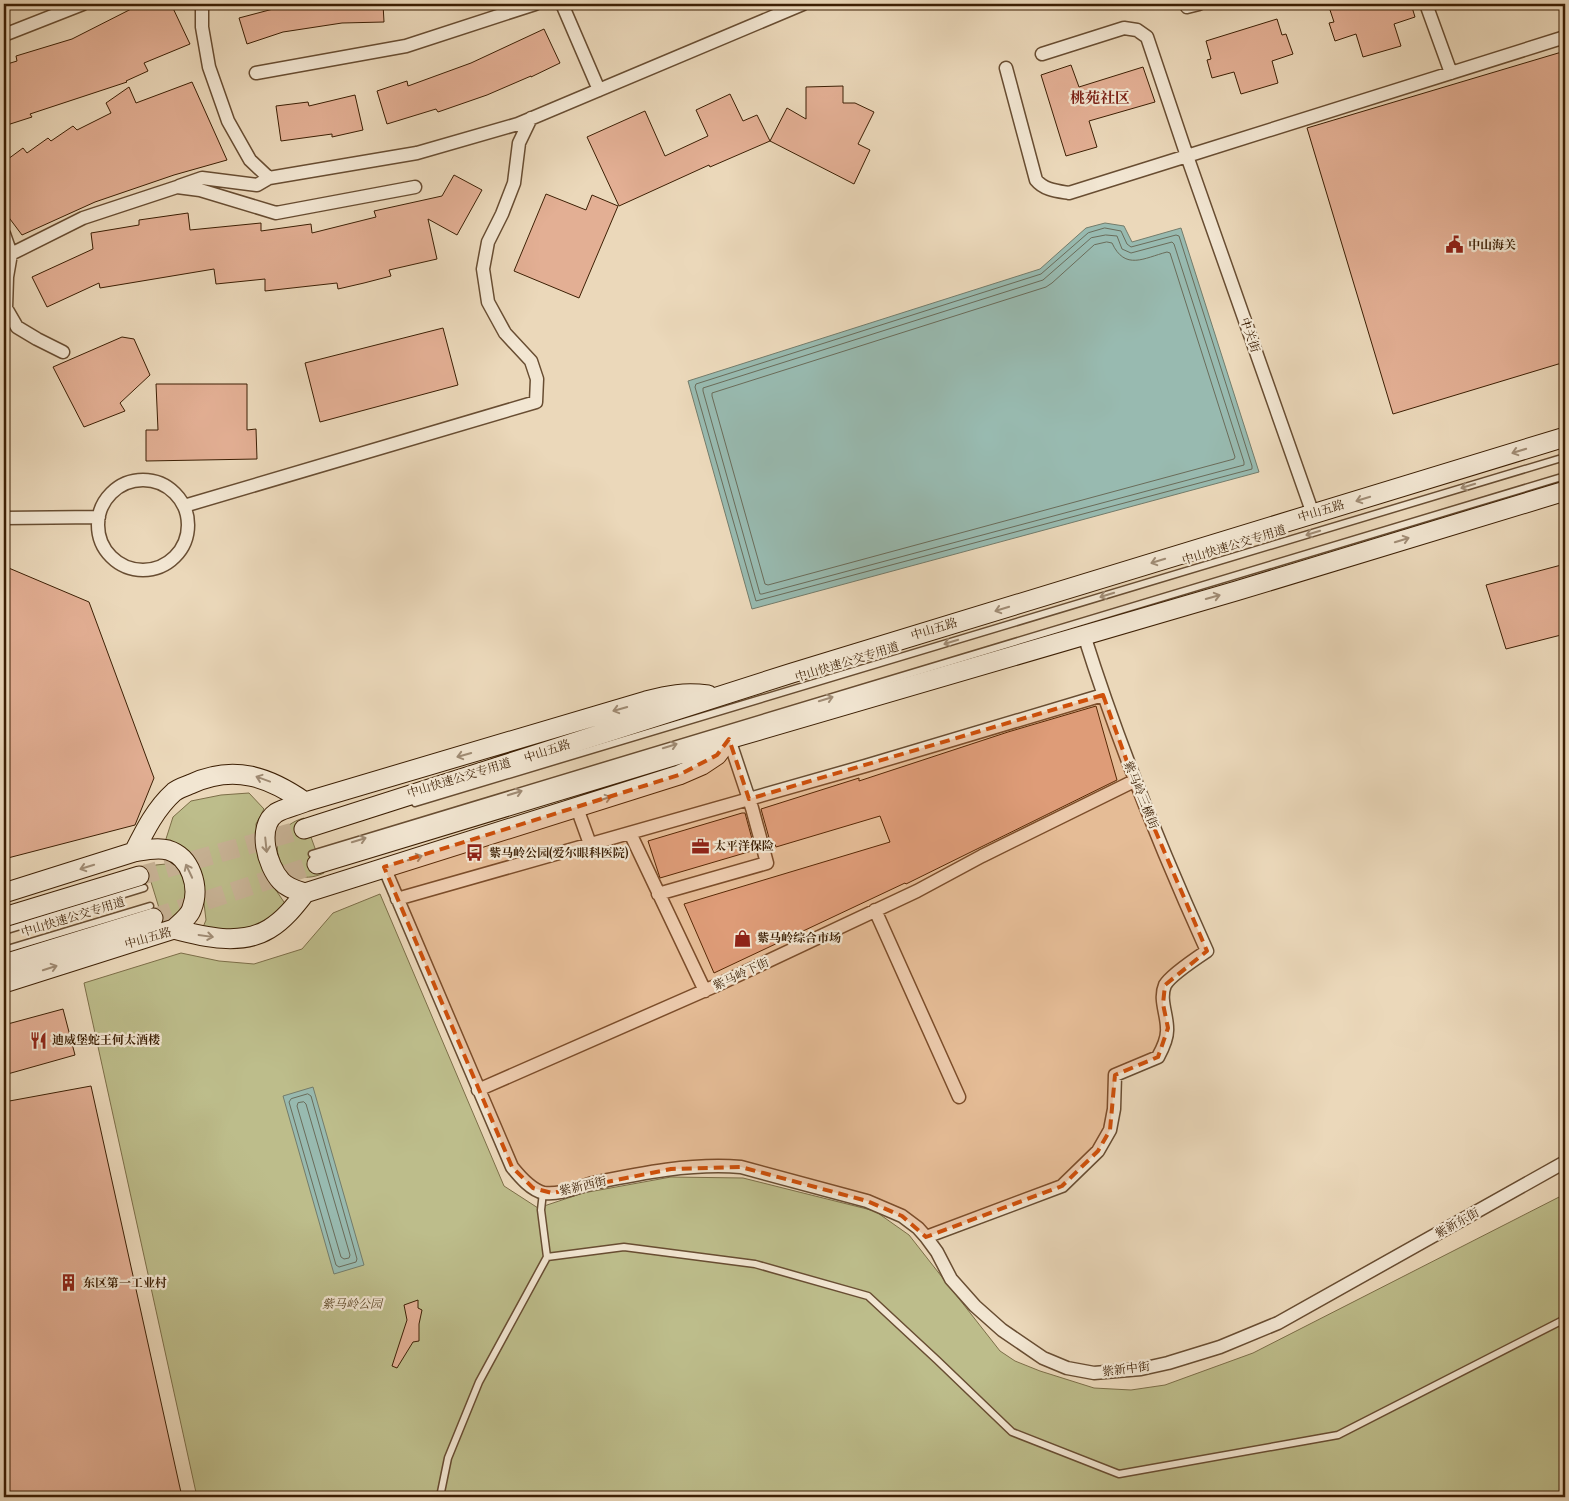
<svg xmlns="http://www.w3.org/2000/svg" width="1569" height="1501" font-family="'Libre Caslon Text','Noto Serif SC',serif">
  <rect width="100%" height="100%" fill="#ebd8ba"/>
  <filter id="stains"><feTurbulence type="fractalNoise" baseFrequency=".004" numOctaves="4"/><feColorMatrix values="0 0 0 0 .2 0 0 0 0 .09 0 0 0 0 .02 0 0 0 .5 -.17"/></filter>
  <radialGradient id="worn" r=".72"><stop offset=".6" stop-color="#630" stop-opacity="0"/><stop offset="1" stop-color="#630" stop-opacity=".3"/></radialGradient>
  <path fill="#bdbd8b" stroke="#7c6e48" d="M 249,793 L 264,809 L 256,824 L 258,857 L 265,874 L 288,908 L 256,929 L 201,932 L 206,920 L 201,878 L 165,842 L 173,817 L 191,801 L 221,795 Z
    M 304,818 L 324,873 C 279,894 256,831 304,818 Z
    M 166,864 C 176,867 182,871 189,879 L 183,916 L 164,924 L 147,869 L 156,865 Z
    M 380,894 L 504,1186 L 538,1208 L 583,1193 L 671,1177 L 743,1178 L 875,1211 L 909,1235 L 1000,1351 L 1015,1361 L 1040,1371 L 1094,1388 L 1131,1390 L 1165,1385 L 1253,1353 L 1565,1194 L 1565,1497 L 197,1497 L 84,983 L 181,953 L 219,961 L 254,964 L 302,949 L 333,913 Z"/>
  <path fill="#98bab0" stroke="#737c6b" d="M 1105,223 L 1124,226 L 1132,242 L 1181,228 L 1259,472 L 752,609 L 688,381 L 1040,269 L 1086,228 Z
    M 313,1087 L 364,1265 L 334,1274 L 283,1096 Z"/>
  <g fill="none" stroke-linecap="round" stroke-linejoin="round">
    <path stroke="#6a6c5a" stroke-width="1" d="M 1105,228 L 1121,231 L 1127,244 L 1131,247 L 1176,235 L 1179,236 L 1252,466 L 1252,469 L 756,601 L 695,387 L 696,384 L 1041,274 L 1088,233 Z
      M 1106,235 L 1117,236 L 1122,249 L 1131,253 L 1172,242 L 1174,244 L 1244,462 L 1244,465 L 762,594 L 760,594 L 703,391 L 703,388 L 1043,280 L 1091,238 Z
      M 1107,242 L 1112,243 C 1125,271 1144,258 1167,252 L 1170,253 L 1235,457 L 1234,459 L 768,585 L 765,584 L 712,396 L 712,393 L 1046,287 L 1052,283 L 1094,245 Z
      M 308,1094 L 311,1096 L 357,1259 L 356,1262 L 339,1267 L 336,1265 L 289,1102 L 291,1099 Z
      M 304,1102 L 306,1104 L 350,1255 L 349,1258 L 344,1259 L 341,1257 L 297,1106 L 298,1103 Z"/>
  </g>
  <path fill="#e3af94" stroke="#3c1f04" d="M 141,4 L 171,4 L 190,44 L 144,63 L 148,71 L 126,81 L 127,82 L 30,114 L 32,117 L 4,126 L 4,65 L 17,61 L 16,56 L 72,39 Z
    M 292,4 L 383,4 L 384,22 L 342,23 L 283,32 L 247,44 L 239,18 Z
    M 1328,4 L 1411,4 L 1415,17 L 1394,24 L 1401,46 L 1363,57 L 1356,34 L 1335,41 L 1329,23 L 1334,22 Z
    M 1277,19 L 1282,35 L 1286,34 L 1293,54 L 1272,61 L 1278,83 L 1241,94 L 1234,72 L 1212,78 L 1207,60 L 1211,59 L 1206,41 Z
    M 544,29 L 560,63 L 531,77 L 531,76 L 487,95 L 438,112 L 436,109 L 387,124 L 377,91 L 407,81 L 408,86 L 471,63 Z
    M 1565,51 L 1565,362 L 1393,414 L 1307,128 Z
    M 1071,65 L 1079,87 L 1143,67 L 1155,102 L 1089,121 L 1097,147 L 1066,156 L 1041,75 Z
    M 192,82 L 227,160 L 174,175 L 95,202 L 22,235 L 4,211 L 4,162 L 23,148 L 27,153 L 48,138 L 51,141 L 73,126 L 77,130 L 111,113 L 106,103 L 129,87 L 136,103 Z
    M 843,86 L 843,103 L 855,103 L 874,112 L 858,144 L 870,150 L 854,184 L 770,141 L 787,108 L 806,119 L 806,87 Z
    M 730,94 L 743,121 L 757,115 L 770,141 L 710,167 L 709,165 L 619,206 L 587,137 L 645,111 L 665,156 L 708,136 L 696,110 Z
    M 355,95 L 363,130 L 332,137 L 332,134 L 281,141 L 276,106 L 308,102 L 309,106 Z
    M 454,175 L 482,190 L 457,235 L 428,219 L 437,259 L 389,270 L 391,276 L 364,283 L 338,289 L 337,283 L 265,291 L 265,279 L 216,284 L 214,269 L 100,288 L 99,283 L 47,307 L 32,277 L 93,249 L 91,233 L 139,225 L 139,220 L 188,213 L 190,230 L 261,223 L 261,231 L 311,224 L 312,233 L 376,217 L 374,211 L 442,196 Z
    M 546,194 L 586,210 L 592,195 L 618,206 L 579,298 L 514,271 Z
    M 443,328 L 458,385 L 320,422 L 305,363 Z
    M 122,337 L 134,339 L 150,375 L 120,403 L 125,411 L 84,427 L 53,367 Z
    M 156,384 L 247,384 L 247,430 L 256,429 L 257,459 L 146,461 L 146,430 L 158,430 Z
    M 1565,564 L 1565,634 L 1506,649 L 1486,585 Z
    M 4,566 L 89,602 L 154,778 L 135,825 L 4,859 Z
    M 1096,706 L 1117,780 L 906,884 L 905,883 L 714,973 L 684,904 L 890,842 L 880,816 L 776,847 L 775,844 L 771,845 L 761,809 L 859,778 L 859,781 L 1008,732 Z
    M 742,813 L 745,813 L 755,850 L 660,878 L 648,841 Z
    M 63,1009 L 75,1055 L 4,1075 L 4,1025 Z
    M 91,1086 L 182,1497 L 10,1497 L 4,1465 L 4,1102 Z
    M 418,1300 L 418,1308 L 422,1310 L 419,1324 L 419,1341 L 413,1342 L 397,1368 L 392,1366 L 407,1320 L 404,1305 Z"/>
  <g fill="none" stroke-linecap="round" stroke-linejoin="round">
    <path stroke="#c8b396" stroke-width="19" stroke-dasharray="19 9" stroke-linecap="butt" d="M 139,876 L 304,829
      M 153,918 L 317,864"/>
    <defs>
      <path id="lane" d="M 415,803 L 1565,457
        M 312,854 L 1565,476
        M 4,931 L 144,888
        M 4,950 L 150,906
        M 547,1257 L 624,1247 L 755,1264 L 868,1296 L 937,1360 L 1012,1432 L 1119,1474 L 1338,1435 L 1565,1319
        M 440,1497 L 448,1458 L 479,1382 L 547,1257 L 541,1210 L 543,1192"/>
      <path id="street" d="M 202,4 L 202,27 L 209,67 L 228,121 L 250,160 L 269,178 L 417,153 L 518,124 L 803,4
        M 562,4 L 599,90
        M 1426,4 L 1451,73
        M 1187,7 L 1199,4
        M 4,35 L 83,4
        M 1042,54 L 1124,28 L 1137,30 L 1147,37 L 1187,156 L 1565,37
        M 1006,68 L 1036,180 C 1044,190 1057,191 1069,193 L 1187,156 L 1313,514
        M 256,73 L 406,46 L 535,4
        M 179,186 L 202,178 L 257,185 L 269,178
        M 4,234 L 11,254 L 7,277 L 6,308 L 17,327 L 37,339 L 63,352
        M 11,254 L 83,218 L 177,187 L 200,190 L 276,213 L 415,187
        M98 525a45 45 0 1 1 90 0a45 45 0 1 1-90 0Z
        M 184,506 L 536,402 L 537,379 L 531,361 L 505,333 L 488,302 L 483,269 L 488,242 L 502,214 L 514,183 L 519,143 L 531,118
        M 4,518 L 99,517
        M 577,808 L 590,844
        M 630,833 L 705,991
        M 384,867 L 512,1167 C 520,1177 531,1190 544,1193 C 560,1195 578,1187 593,1183 C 642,1173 691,1163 741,1167 L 867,1201 L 902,1216 L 918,1228 L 926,1237 L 937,1252 L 951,1279 L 975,1306 L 1002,1330 L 1043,1358 L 1067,1368 L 1094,1373 L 1141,1369 L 1168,1363 L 1220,1347 L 1278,1323 L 1565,1162
        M 658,894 L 767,863 L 752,808 L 729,739
        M 397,899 L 865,766 L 1103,695
        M 875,910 L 959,1097
        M 478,1090 L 715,986 L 917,891 L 982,856 L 1134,781
        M 926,1237 L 1062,1186 L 1098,1151 L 1110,1130 L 1114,1109 L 1115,1075 L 1158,1057 C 1163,1048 1168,1038 1167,1028 C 1167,1014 1159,999 1165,985 C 1170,976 1198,957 1207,951 C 1160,847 1118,743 1084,635"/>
      <path id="secondary" d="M 304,829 L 792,673 L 1565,437
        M 134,852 C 145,830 156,808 174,792 C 179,788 186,786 191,784 C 234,764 269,777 305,802
        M 317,864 L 729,739 L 1236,591 L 1565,491
        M 4,893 L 134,852 C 145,850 157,847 168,850 C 191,857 200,887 192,908 C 190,916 180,923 174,929
        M 305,893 C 296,890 287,888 281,881 C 267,866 256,827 276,813 C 284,808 296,806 305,802 L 646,701 C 669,695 684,692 708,695
        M 4,917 L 139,876
        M 4,964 L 153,918
        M 4,983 L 174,929 C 204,937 241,946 269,929 C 284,920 295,906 305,893 L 679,775 L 702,765 L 717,755 L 729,739"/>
    </defs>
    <use href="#lane" stroke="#684d32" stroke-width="9"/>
    <use href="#street" stroke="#684d32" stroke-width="15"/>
    <use href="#secondary" stroke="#3c1f04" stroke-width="21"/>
    <use href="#lane" stroke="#f2e6d2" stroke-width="6"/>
    <use href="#street" stroke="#f2e6d2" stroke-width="12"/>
    <use href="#secondary" stroke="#f2e6d2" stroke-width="19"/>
  </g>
  <defs><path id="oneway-shaft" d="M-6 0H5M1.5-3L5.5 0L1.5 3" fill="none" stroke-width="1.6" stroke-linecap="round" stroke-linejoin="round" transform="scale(1.25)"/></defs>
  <g stroke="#a08c75">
    <use href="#oneway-shaft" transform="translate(1519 451) rotate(163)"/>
    <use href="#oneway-shaft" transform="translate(1468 486) rotate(163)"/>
    <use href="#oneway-shaft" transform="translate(1363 499) rotate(163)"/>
    <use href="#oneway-shaft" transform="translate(1313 533) rotate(163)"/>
    <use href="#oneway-shaft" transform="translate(1402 540) rotate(-17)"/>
    <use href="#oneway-shaft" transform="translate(1158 561) rotate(163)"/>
    <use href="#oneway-shaft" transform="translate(1107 595) rotate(163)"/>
    <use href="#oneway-shaft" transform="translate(1213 597) rotate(-16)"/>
    <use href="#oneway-shaft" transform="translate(1002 609) rotate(163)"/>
    <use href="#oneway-shaft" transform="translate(951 642) rotate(163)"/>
    <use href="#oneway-shaft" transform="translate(826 699) rotate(-17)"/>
    <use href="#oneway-shaft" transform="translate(620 709) rotate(164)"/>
    <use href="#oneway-shaft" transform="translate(670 746) rotate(-17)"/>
    <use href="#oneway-shaft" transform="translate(464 755) rotate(164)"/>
    <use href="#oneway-shaft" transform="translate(263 779) rotate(-160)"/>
    <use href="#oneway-shaft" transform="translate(515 793) rotate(-17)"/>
    <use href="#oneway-shaft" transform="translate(604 799) rotate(-18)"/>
    <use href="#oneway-shaft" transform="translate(359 840) rotate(-17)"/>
    <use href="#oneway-shaft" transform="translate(266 845) rotate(84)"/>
    <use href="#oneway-shaft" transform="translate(415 858) rotate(-17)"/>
    <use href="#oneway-shaft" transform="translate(87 867) rotate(163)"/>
    <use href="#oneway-shaft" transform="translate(189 871) rotate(-115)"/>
    <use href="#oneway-shaft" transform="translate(206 936) rotate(8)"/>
    <use href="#oneway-shaft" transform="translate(50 968) rotate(-18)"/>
  </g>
  <path fill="#ce500b" fill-opacity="0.2" stroke="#ce500b" stroke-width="4" stroke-dasharray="10 6" stroke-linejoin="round" d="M 1103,695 L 1134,781 L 1207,951 L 1165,985 L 1163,1004 L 1168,1028 L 1158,1057 L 1115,1075 L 1110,1130 L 1098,1151 L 1062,1186 L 926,1237 L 902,1216 L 867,1201 L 741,1167 L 671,1169 L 552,1193 L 533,1188 L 512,1167 L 384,867 L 679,775 L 717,755 L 729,739 L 749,799 Z"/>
  <defs>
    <symbol id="civic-bare" viewBox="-9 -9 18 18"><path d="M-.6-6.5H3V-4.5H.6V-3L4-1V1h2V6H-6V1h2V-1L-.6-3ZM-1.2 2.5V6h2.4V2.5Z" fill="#8f2418" stroke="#f2e6d2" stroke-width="2.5" paint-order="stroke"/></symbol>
    <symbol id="office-bare" viewBox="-9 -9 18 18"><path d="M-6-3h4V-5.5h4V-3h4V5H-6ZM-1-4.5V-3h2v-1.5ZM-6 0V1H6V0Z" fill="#8f2418" stroke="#f2e6d2" stroke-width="2.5" paint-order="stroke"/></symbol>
    <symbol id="bus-bare" viewBox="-9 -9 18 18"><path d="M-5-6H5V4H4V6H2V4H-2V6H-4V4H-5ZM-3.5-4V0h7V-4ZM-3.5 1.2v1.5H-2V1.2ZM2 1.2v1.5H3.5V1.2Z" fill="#8f2418" stroke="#f2e6d2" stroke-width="2.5" paint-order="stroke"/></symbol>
    <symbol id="shop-bare" viewBox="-9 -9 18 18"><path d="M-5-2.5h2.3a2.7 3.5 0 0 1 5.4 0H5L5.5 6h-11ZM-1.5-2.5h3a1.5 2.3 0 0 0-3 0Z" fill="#8f2418" stroke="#f2e6d2" stroke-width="2.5" paint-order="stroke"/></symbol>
    <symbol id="restaurant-bare" viewBox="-9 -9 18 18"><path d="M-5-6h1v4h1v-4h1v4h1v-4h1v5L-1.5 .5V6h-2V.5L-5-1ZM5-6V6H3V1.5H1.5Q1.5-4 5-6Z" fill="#8f2418" stroke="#f2e6d2" stroke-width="2.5" paint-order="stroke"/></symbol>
    <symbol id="building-bare" viewBox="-9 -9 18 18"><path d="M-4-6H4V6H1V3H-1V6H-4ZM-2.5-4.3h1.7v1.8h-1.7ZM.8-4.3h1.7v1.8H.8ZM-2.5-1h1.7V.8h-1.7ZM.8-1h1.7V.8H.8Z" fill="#8f2418" stroke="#f2e6d2" stroke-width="2.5" paint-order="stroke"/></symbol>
  </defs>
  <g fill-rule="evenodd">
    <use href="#civic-bare" x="1442" y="232" width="25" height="25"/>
    <use href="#office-bare" x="688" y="834" width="25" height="25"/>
    <use href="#bus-bare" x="462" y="840" width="25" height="25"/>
    <use href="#shop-bare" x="730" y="926" width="25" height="25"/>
    <use href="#restaurant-bare" x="26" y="1028" width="25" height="25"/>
    <use href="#building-bare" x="56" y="1270" width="25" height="25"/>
  </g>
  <g text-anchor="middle" stroke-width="4.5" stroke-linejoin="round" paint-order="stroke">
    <g font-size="12" font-weight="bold" fill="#3c1f04" stroke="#f2e6d2" text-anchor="start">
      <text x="1468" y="249">中山海关</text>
      <text x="714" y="850">太平洋保险</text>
      <text x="489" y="857">紫马岭公园(爱尔眼科医院)</text>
      <text x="757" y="942">紫马岭综合市场</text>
      <text x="52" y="1044">迪威堡蛇王何太酒楼</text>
      <text x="83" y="1287">东区第一工业村</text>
    </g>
    <g font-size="12" fill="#3c1f04" stroke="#f2e6d2">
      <text transform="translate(1250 335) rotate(71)" y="4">中关街</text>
      <text transform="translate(1321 511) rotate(-17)" y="4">中山五路</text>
      <text transform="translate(1234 545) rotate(-17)" y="4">中山快速公交专用道</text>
      <text transform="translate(934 629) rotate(-17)" y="4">中山五路</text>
      <text transform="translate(847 662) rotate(-17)" y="4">中山快速公交专用道</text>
      <text transform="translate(547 751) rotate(-18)" y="4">中山五路</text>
      <text transform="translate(459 778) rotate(-17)" y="4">中山快速公交专用道</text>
      <text transform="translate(1141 795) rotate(68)" y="4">紫马岭三横街</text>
      <text transform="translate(73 917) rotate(-17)" y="4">中山快速公交专用道</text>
      <text transform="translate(148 938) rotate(-16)" y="4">中山五路</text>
      <text transform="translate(741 974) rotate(-25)" y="4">紫马岭下街</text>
      <text transform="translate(583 1186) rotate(-13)" y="4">紫新西街</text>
      <text transform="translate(1457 1223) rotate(-29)" y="4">紫新东街</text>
      <text transform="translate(1126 1369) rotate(-7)" y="4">紫新中街</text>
    </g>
    <g font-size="12" font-style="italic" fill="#5c4626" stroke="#f2e6d2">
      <text x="352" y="1308">紫马岭公园</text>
    </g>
    <g font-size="15" font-weight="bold" fill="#7a1f14" stroke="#f2e6d2">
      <text x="1100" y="103">桃苑社区</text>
    </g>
  </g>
  <rect width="1569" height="1501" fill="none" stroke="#ebd8ba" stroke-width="20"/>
  <rect x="5" y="5" width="1559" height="1491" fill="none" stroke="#3c1f04" stroke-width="2.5"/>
  <rect x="10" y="10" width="1549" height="1481" fill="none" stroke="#3c1f04"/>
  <rect width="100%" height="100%" filter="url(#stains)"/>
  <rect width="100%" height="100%" fill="url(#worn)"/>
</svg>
